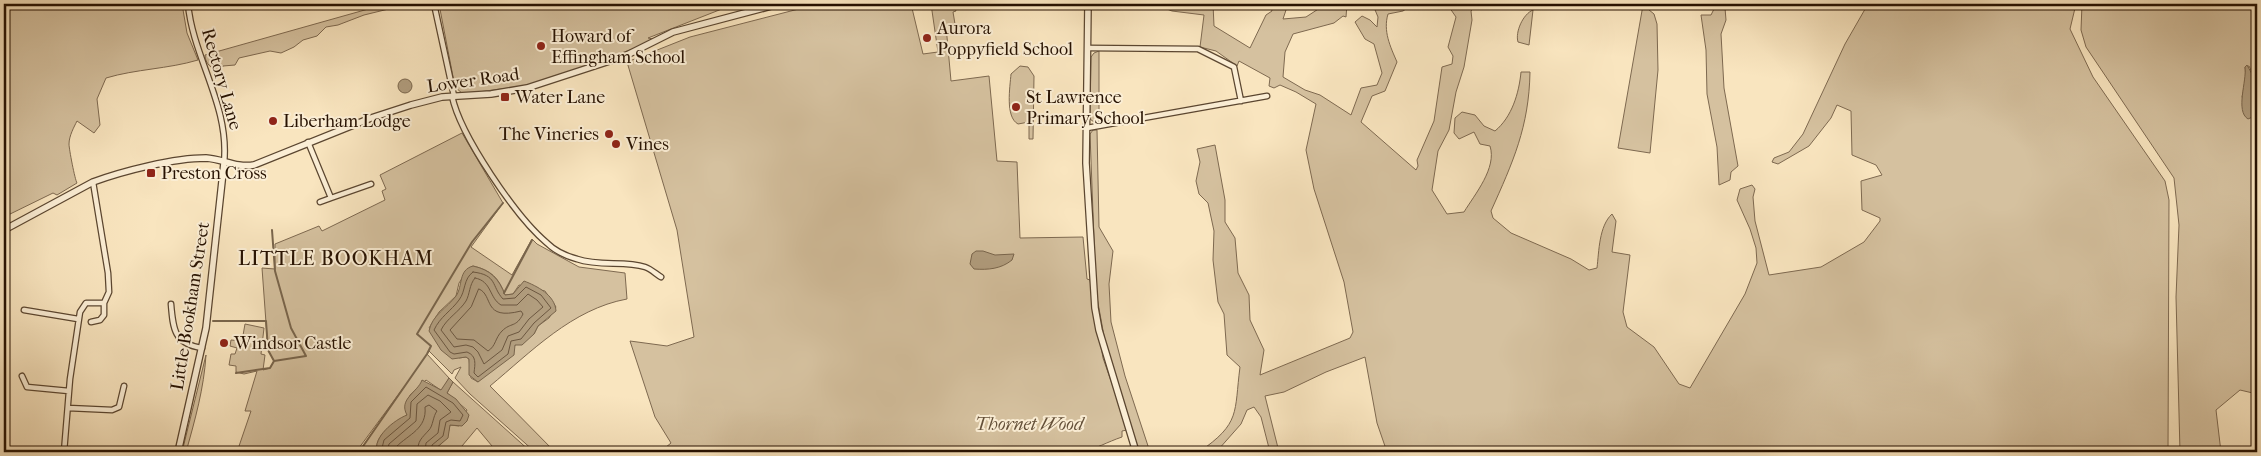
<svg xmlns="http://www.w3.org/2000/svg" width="2261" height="456" font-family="'IM FELL French Canon',serif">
  <rect width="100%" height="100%" fill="#f9e5bf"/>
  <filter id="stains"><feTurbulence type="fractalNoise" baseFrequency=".004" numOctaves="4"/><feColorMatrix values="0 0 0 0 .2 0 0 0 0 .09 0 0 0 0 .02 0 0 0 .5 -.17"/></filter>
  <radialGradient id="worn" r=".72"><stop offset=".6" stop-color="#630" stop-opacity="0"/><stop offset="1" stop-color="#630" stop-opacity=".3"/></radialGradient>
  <path fill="#d5c19f" stroke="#7e6950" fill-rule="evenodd" d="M 4,4 L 182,4 L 187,33 L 198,60 C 168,69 136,69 106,78 L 97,99 L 100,125 L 94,133 L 77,121 C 74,127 69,136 69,144 C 69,149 75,180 77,183 L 57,195 L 53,193 L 4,217 Z
    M 386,4 L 409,4 L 364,15 L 338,25 L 326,27 L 317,36 L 303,40 L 294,47 L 281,53 L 270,51 L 239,58 L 235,65 L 223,66 L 220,72 C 212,69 205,64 205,55 Z
    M 439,4 L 732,4 L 732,5 L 648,38 L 653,39 L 641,46 L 531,85 L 463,94 L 455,87 Z
    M 818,4 L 911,4 L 923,54 L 938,52 L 931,4 L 954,4 L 956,11 L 953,12 L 955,24 L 946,26 L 951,81 L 989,76 L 997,161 L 1017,162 L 1020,238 L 1083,237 L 1087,279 L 1090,280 L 1103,358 L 1126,424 L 1127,430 L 1122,431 L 1122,437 C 1107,442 1096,449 1081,452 L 660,452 L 671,443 L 655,417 L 630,341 L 667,346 L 694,337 L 677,230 L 627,62 L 690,37 Z
    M 1154,4 L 1213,4 L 1214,26 L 1250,48 L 1266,15 L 1272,11 L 1270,4 L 1288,4 L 1283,19 L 1306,17 L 1326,4 L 1347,4 L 1346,17 L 1343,16 L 1334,23 L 1293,34 L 1285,52 L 1283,77 L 1305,90 L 1320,95 L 1351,115 L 1361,88 L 1377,85 L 1382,73 L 1374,44 L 1365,39 L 1355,22 L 1362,16 L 1370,20 L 1377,27 L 1378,17 L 1373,5 L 1413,4 L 1403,11 L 1388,14 C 1383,31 1390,46 1397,62 L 1385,91 L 1372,96 L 1361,122 L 1416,170 L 1418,166 L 1417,160 L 1434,121 L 1442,67 L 1452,64 L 1453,56 L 1448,47 L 1456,17 L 1447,4 L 1477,4 L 1471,11 L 1472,20 L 1464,67 L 1456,92 L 1449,130 L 1438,151 L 1432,190 L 1447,214 L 1464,212 C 1475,194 1497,168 1490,146 L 1480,144 L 1474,132 L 1459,139 L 1454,133 L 1455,118 L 1462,112 L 1475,115 L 1484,126 L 1495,131 C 1512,117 1519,93 1521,72 L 1530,72 C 1529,127 1513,162 1491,211 L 1493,218 L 1511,233 L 1571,259 L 1589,270 L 1597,268 C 1599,251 1599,226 1612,214 L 1616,221 L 1612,252 L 1630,255 L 1623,312 L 1627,327 L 1654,347 L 1679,384 L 1690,388 L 1745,294 L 1757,263 L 1756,248 L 1750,229 L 1737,200 L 1740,189 L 1752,185 L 1755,189 L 1753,197 L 1755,221 L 1769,275 L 1821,267 L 1864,242 L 1880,221 L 1880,218 L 1862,210 L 1861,181 L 1882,175 L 1876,165 L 1852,155 L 1851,111 L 1837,105 L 1831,118 L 1809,146 L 1778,164 L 1772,162 L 1774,158 L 1789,152 L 1803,134 L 1845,44 L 1868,4 L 2076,4 L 2070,29 L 2093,77 L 2165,181 L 2169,200 L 2168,452 L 1387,452 L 1377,423 L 1365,357 L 1326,372 L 1284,392 L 1265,396 L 1279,452 L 1270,452 L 1261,417 L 1254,407 L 1247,410 L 1241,424 L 1218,450 L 1215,452 L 1199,452 C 1241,423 1234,413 1240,367 L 1227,355 L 1224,314 L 1218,302 L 1213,260 L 1214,231 L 1208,203 L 1199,194 L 1196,181 L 1200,162 L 1197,149 L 1215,145 L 1225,200 L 1225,222 L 1235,238 L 1238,273 L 1249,295 L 1250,320 L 1264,350 L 1260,375 L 1350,338 L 1353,332 L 1344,282 L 1314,189 L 1306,150 L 1316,104 L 1296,92 L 1280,85 L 1274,88 L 1269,86 L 1270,78 L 1239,61 L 1237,66 L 1216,51 L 1200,47 L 1204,15 L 1172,11 Z
    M 2082,4 L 2257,4 L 2257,83 L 2249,66 L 2245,67 L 2246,78 L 2242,97 L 2255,117 L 2257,115 L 2257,394 L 2240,390 L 2216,410 L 2221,452 L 2180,452 L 2176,297 L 2179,225 L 2174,178 L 2086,47 L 2081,30 Z
    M 1643,5 L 1654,14 L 1657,24 L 1658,70 L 1650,153 L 1618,148 Z
    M 1715,7 L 1725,8 L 1726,20 L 1721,34 L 1724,88 L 1738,166 L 1731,172 L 1730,180 L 1719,185 L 1717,147 L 1707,94 L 1706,50 L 1701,15 L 1711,15 Z
    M 1533,10 L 1529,45 L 1518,42 C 1515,32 1523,14 1533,10 Z
    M 1099,51 L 1099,122 L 1094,122 L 1090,119 L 1091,57 L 1094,53 Z
    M 1020,66 L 1028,67 L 1034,76 L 1033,139 L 1029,139 L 1029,122 L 1018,124 C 1005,117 1010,87 1011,74 Z
    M 1093,130 L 1097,130 L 1099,227 L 1113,251 L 1109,284 L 1111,322 L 1125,376 L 1150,452 L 1138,452 L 1106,347 L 1096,292 L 1090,134 Z
    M 462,133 L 503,203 L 471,247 L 512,275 L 532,239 L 537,244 L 579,267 L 625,273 L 627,299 C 572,309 531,352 490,386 L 555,452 L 535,452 L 470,394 L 455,378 L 461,367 L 454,370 L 452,374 L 429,351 L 427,354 L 449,378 L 442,391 L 426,380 L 410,395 L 407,415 C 395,423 373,435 377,452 L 359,452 L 404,387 L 356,452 L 237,452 L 251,411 L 245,411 L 257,371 L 244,374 L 236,372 L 236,366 L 229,365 L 231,354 L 235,354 L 237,348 L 230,346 L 231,340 L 242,341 L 245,324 L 264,328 L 261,354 L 265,355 L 263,370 L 270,368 L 274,361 L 268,350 L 262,268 L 275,269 L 275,244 L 319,226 L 322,231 L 385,200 L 382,191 L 386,189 L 380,175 ZM 473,266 C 491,270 499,278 505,295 L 513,294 L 519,285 L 545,291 L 556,307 L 549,318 L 538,326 L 534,334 L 515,345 L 513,348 L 478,382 L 471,378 L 469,359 L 466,357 L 459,358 L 429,328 L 439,312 L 456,296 L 459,283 L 469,268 Z
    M 206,355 C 204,388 195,420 186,452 L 182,452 Z
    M 453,382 L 531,452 L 497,452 L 477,428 L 457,452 L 437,452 L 436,448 C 445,442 448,436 450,425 L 459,426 L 467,410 L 447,393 Z"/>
  <path fill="#b19d7e" stroke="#79654c" d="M 2247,65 L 2257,83 L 2257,115 L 2248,119 C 2235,111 2247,81 2245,67 Z
    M398 86a7 7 0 1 1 14 0a7 7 0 1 1-14 0Z
    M 976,251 L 983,251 L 995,255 L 1014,254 L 1012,260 C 1001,269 988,270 974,269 L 970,264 L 972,254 Z
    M 473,266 C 491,270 499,279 505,295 L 513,294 L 524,281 C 537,286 555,295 556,311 L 538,326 L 534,334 L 522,345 L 515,345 L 514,355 L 478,382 L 469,375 L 469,359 L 466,357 L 452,359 L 441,350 L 429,331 C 432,315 447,308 456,296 C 463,286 458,270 473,266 Z
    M 449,378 L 453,382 L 447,393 L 456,399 L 469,415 L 467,421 L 462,426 L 450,425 L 448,438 L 436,448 L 437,452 L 377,452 C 373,437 394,420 407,415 C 398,399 418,392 422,380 L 441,390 Z"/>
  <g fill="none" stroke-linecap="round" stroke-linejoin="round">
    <path stroke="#6c5740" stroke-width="1" d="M 473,272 C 498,275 491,286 503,299 L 515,298 L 526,287 L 541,295 L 551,308 L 534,323 L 521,339 L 511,341 L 508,354 L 478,377 L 474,373 C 475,364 477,356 467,352 L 454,354 L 450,352 L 434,330 C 440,317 451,311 459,300 C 466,291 463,279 473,272 Z
      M 475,278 C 492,281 489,298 501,305 L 517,305 L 528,294 L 537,300 L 543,307 L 529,319 L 519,332 L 508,336 L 502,350 L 484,364 L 478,352 L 473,347 L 466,345 L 454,347 L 441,330 C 447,318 459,312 466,301 C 470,294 469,285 475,278 Z
      M 479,289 C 494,295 482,321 521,311 L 523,314 C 516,328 511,322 502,331 C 495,338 496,346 488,351 L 474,340 L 457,339 L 450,330 L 471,307 Z
      M 381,452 L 384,440 L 410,418 L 411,402 L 426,387 L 453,403 L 463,415 L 460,421 L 451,420 L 446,422 L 443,436 L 432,445 L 432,452
      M 387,452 L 389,444 L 416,421 L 417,404 L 428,395 L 440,401 L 451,412 L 440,420 L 438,433 L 426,443 L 425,452
      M 395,452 L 396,447 C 409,434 427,429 425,407 L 429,405 L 437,411 C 433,416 433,426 429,430 C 422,438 417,441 418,452"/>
    <path stroke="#79654c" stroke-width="2" d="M 272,230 L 275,271 L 291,328 L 306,356 L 274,361
      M 504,293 L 532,240
      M 213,321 L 266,321 L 268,350 L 274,361
      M 236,373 L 270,368 L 274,361
      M 359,452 L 427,354 L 431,346 L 417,334 L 472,242 L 503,203"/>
    <defs>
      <path id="minor" d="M 188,4 C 193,58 230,106 224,163
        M 434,4 L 454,96
        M 1088,48 L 1198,49 L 1234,67 L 1241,101
        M 452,96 C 460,135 516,217 547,243 C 555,251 566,256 577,259 C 600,267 625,260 645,267 C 651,269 656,274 661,277
        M 1087,128 L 1267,96
        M 308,142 L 331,198 L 371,184
        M 320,202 L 331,198
        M 171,304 C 173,329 174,344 202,348
        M 24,310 L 78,319
        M 91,322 L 100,320 L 104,315 L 104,303
        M 22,376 L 27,387 L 69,391
        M 68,408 L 112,410 L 119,407 L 124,386
        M 64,452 L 70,379 L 80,312 L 86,303 L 104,303 L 109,292 L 108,273 L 93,182"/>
      <path id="tertiary" d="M 1088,4 L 1086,163 L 1095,308 L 1099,330 L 1136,452
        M 4,230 L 93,182 C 123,171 174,158 206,158 C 223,159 236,168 254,165 L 371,118 L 411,105 L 442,97 L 491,94 L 527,88 L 625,56 L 673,32 L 779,4
        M 178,452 L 206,328 L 224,163"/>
    </defs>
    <use href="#minor" stroke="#5b4630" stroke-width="7"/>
    <use href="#tertiary" stroke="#5b4630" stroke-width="8"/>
    <use href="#minor" stroke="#fbeed5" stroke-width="4.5"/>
    <use href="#tertiary" stroke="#fbeed5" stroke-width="5.5"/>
  </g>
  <g fill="#8f2418" stroke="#fbeed5" stroke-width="2">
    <circle cx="927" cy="38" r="5"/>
    <circle cx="541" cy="46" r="5"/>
    <rect x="500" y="92" width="10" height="10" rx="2.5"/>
    <circle cx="1016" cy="107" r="5"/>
    <circle cx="273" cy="121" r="5"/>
    <circle cx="609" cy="134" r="5"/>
    <circle cx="616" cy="144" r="5"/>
    <rect x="146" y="168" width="10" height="10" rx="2.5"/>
    <circle cx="224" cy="343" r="5"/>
  </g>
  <g text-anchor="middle" stroke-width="4" stroke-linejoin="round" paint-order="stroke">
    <g font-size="18" fill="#261101" stroke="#fbeed5" text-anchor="start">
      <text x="937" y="34">Aurora<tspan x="937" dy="21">Poppyfield School</tspan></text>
      <text x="551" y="42">Howard of<tspan x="551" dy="21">Effingham School</tspan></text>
      <text x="515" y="103">Water Lane</text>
      <text x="1026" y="103">St Lawrence<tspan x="1026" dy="21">Primary School</tspan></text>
      <text x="283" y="127">Liberham Lodge</text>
      <text x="599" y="140" text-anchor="end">The Vineries</text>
      <text x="626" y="150">Vines</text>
      <text x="161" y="179">Preston Cross</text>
      <text x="234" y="349">Windsor Castle</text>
    </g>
    <g font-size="18" fill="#261101" stroke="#fbeed5">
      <text transform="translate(222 79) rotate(74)" y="6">Rectory Lane</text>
      <text transform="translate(473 80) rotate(-8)" y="6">Lower Road</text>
      <text transform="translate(190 306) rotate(-81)" y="6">Little Bookham Street</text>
    </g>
    <g font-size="18" font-style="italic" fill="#634f38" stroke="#fbeed5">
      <text x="1029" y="430">Thornet Wood</text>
    </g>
    <g font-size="20" letter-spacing="1" fill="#261101" stroke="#fbeed5">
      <text x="336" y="265">LITTLE BOOKHAM</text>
    </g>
  </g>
  <rect width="2261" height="456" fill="none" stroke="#f9e5bf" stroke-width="20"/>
  <rect x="5" y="5" width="2251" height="446" fill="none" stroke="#261101" stroke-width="2.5"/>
  <rect x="10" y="10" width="2241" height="436" fill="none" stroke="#261101"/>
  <rect width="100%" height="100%" filter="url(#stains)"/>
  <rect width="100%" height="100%" fill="url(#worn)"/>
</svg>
